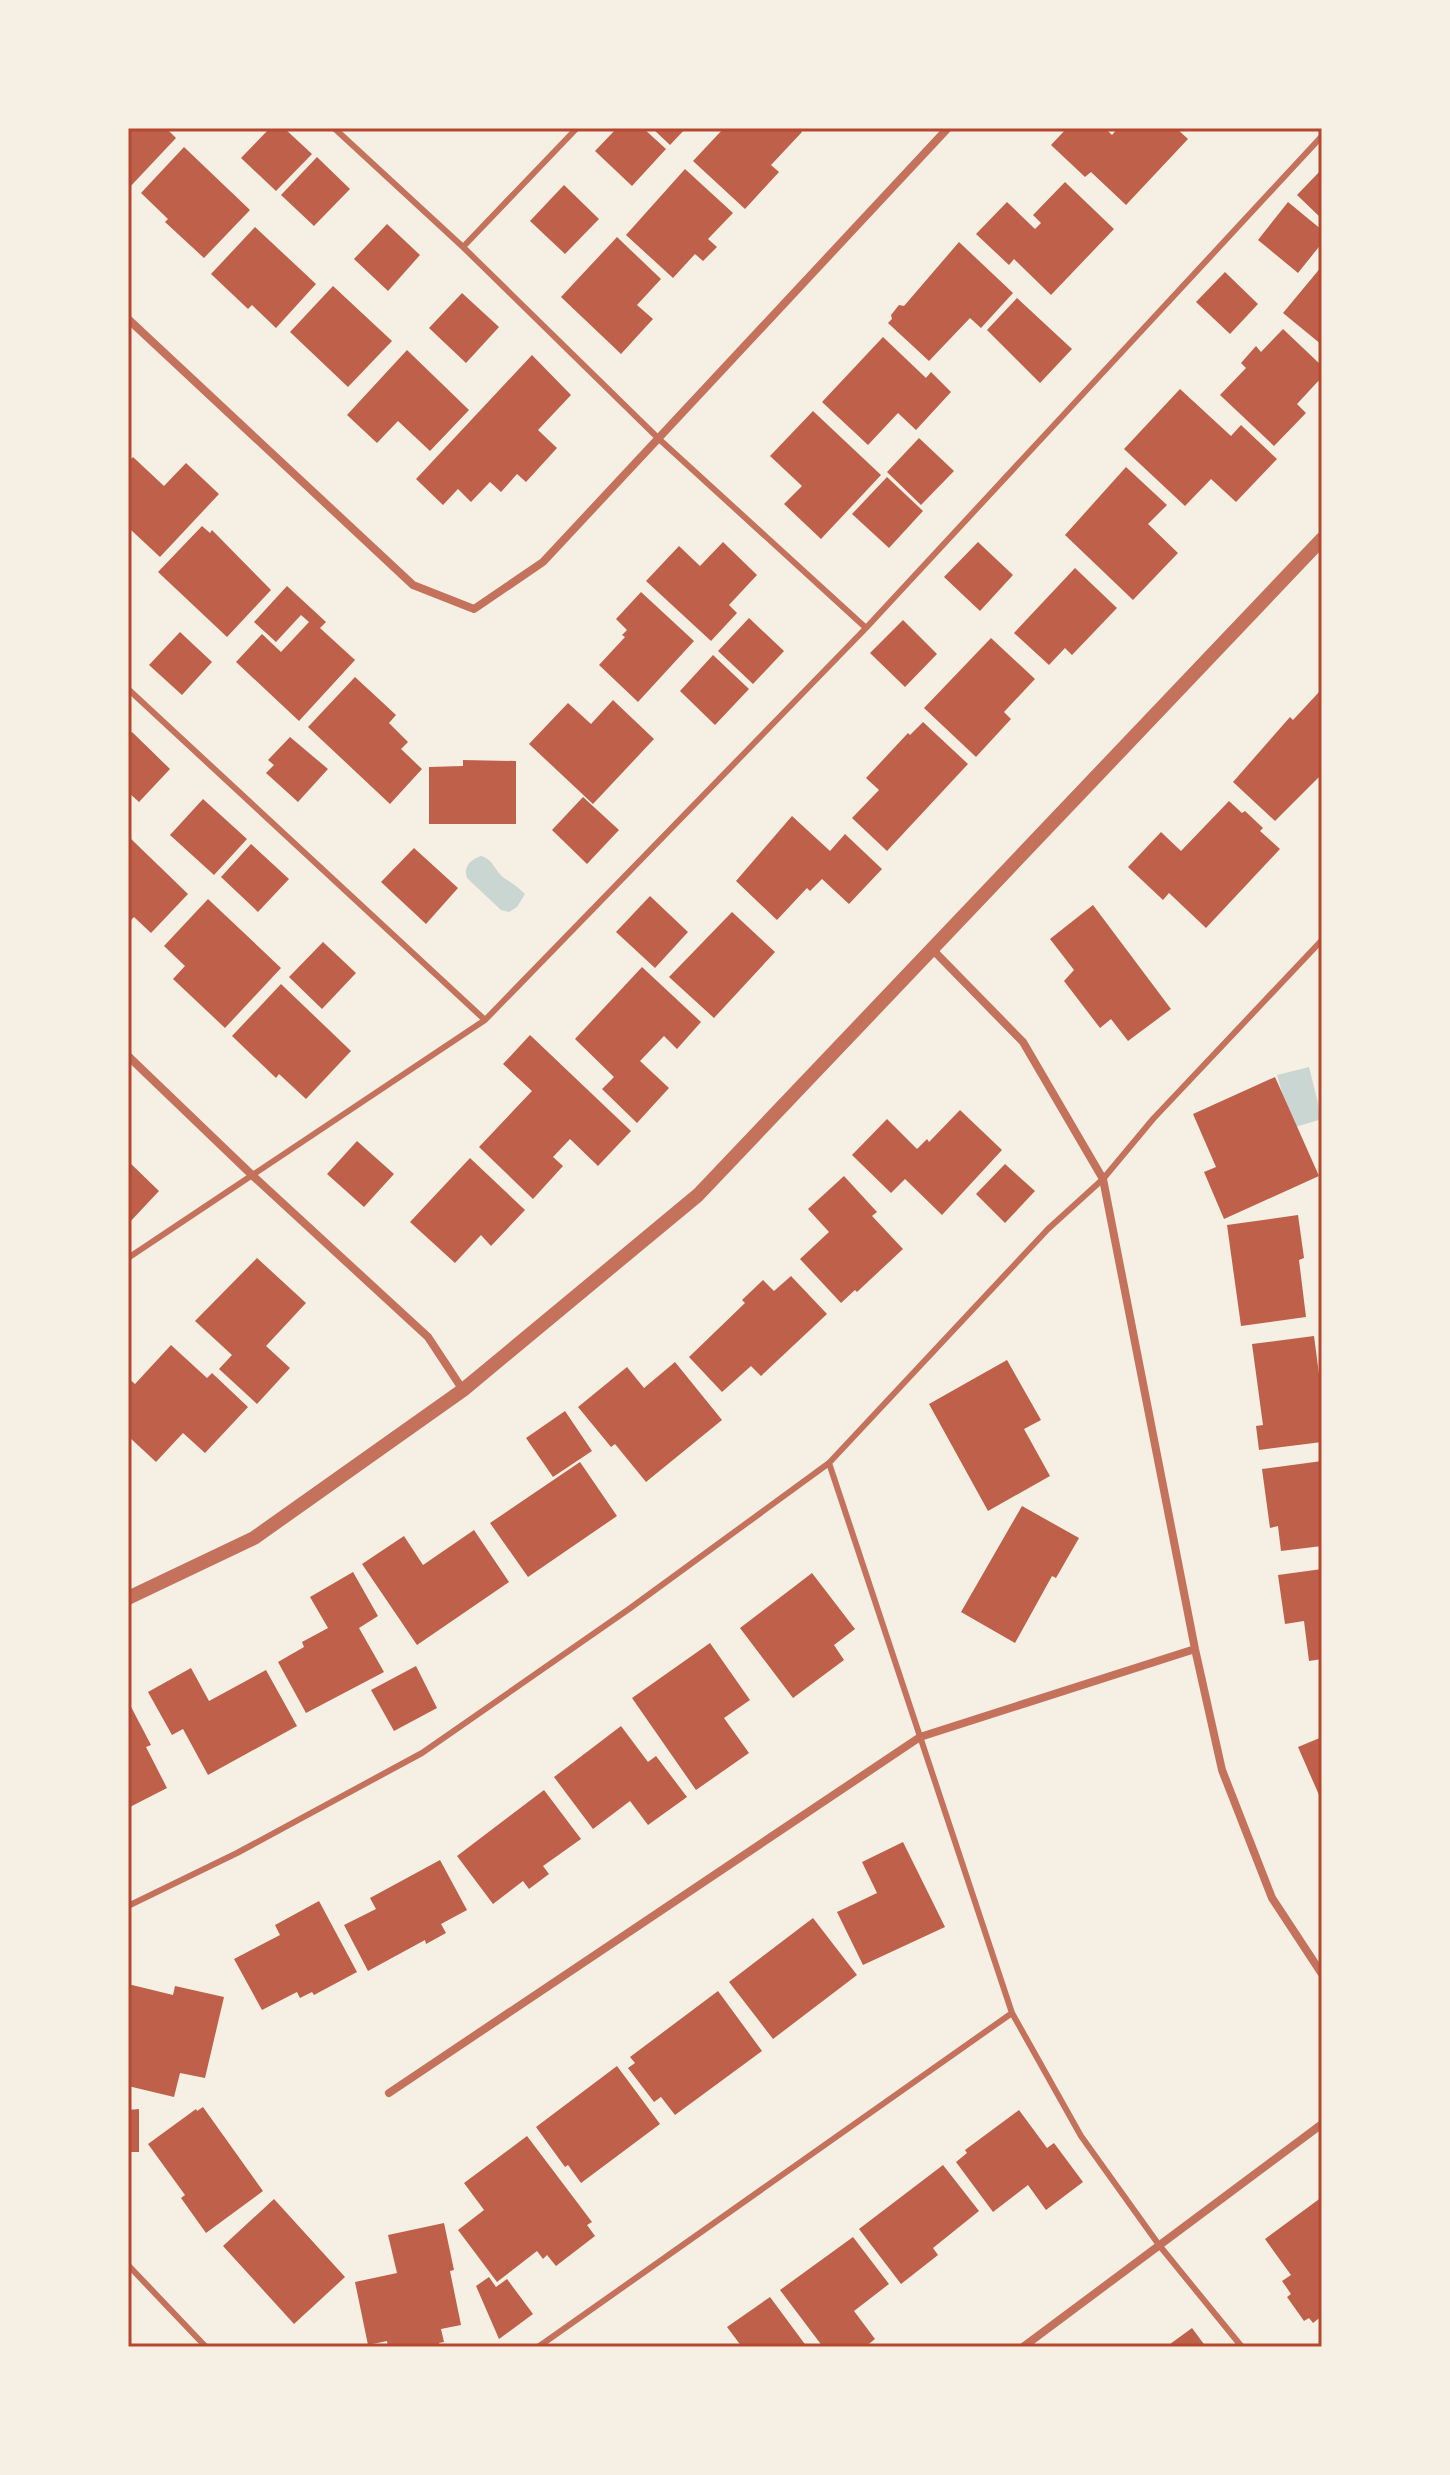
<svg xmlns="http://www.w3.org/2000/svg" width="1450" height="2475" font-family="'Golos Text',sans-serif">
  <rect width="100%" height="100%" fill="#f6efe4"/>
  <path fill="#c9d6d2" d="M 481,856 C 494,860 494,870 504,878 C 512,883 518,887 525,894 L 517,907 L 509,912 L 501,910 L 467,878 C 463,867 470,860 481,856 Z
    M 1309,1067 L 1322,1119 L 1292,1128 L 1277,1075 Z"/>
  <path fill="#bf614a" d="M 128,128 L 166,128 L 176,138 L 128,189 Z
    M 270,128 L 284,128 L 312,154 L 276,191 L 241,158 Z
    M 617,128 L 643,128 L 666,149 L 632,186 L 595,151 Z
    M 652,128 L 686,128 L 670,145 Z
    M 724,128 L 798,128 L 802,132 L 771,165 L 779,172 L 745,209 L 693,161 Z
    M 1067,128 L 1105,128 L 1112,135 L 1118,128 L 1176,128 L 1188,139 L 1126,205 L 1091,172 L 1085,177 L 1051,145 Z
    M 184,147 L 250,210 L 204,258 L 165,222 L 168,219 L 141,193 Z
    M 317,157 L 350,189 L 314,226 L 281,195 Z
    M 685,169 L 733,213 L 708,239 L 717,247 L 703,261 L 695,254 L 673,278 L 626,235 Z
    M 1322,169 L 1322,219 L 1297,195 Z
    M 1065,182 L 1114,229 L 1051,295 L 1014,259 L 1009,265 L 976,234 L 1007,202 L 1035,229 L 1041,223 L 1033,215 Z
    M 564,185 L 599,219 L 565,254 L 530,221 Z
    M 1288,202 L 1322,230 L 1322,243 L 1298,273 L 1258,240 Z
    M 387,224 L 420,255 L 388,291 L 354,259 Z
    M 255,227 L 316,284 L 276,328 L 252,305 L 248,309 L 211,274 Z
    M 617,237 L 661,279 L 637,305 L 653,319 L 621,354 L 561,297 Z
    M 959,242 L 1013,293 L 981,328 L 970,318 L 929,361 L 888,323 L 892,319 L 891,315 L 899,305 L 904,306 Z
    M 1322,266 L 1322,345 L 1283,313 Z
    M 1225,272 L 1258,304 L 1230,334 L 1196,302 Z
    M 333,286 L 392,341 L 348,387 L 290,332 Z
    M 462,293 L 499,327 L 466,363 L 429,328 Z
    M 1017,298 L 1072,349 L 1040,383 L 987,330 Z
    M 1283,329 L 1322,366 L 1322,377 L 1297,404 L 1306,413 L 1274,446 L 1220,395 L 1246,368 L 1241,363 L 1256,346 L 1261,352 Z
    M 883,337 L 926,378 L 931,372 L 951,392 L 916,430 L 898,413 L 868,445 L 822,402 Z
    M 407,350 L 469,410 L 430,451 L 398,421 L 377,443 L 347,415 Z
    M 532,355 L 571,395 L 538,430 L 557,448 L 526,482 L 517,474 L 501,492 L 490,482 L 471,502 L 458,489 L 443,505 L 416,479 Z
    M 1180,389 L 1231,436 L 1241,425 L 1277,459 L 1236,502 L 1211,479 L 1185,506 L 1124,449 Z
    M 813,411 L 881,475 L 821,539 L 784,504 L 802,486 L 770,456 Z
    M 919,438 L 954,471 L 921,505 L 887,472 Z
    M 133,457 L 164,486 L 186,463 L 219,494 L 160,557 L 131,530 L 128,534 L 128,462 Z
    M 1126,467 L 1167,505 L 1148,524 L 1178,553 L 1133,600 L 1065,535 Z
    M 887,477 L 923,511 L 889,548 L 852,514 Z
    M 202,526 L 210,533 L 212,530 L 271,590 L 227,637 L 158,572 Z
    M 723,542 L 757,575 L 729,605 L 737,613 L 711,641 L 646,581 L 679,546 L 700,566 Z
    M 978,542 L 1013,575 L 980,611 L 944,577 Z
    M 1075,568 L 1117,608 L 1072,655 L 1065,648 L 1049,665 L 1014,633 Z
    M 287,586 L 326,622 L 320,628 L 355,660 L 299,721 L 236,662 L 262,634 L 281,652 L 309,622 L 301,615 L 276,642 L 254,622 Z
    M 641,592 L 694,641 L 638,702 L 599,665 L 625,637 L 622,635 L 627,630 L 616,619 Z
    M 749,618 L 784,651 L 753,684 L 718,651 Z
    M 903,620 L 937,654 L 905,687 L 870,653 Z
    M 180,632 L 212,662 L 182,695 L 149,665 Z
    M 991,638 L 1035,679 L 1004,712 L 1011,719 L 976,757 L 924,708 Z
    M 713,655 L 749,689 L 715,725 L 680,691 Z
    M 355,677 L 396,715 L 389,723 L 408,742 L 401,749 L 422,769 L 390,804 L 308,727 Z
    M 1320,691 L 1322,693 L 1322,774 L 1275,821 L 1233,782 L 1290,717 L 1293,720 Z
    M 613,700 L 654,739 L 593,804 L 529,744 L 568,703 L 591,724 Z
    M 923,722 L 968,764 L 887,851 L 852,818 L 879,790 L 866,778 L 908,733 L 910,735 Z
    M 132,732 L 170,769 L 139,802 L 128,792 L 128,736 Z
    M 290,737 L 328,769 L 298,802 L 266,773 L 274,765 L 268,760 Z
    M 463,760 L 516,761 L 516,824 L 429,824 L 429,767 L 463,766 Z
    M 583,797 L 619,830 L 587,864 L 552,830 Z
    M 203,799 L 247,839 L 214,875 L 170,835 Z
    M 1229,801 L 1242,813 L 1245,811 L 1263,828 L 1260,831 L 1280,849 L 1206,928 L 1169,893 L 1163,900 L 1128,867 L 1161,832 L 1181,851 Z
    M 792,816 L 830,851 L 845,834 L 882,869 L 849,904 L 822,879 L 810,891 L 807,888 L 777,920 L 736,881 Z
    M 128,836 L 188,894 L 151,933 L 134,917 L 128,923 Z
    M 251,844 L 289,879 L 258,912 L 221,877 Z
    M 414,848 L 458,888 L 426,924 L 381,882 Z
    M 650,896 L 688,932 L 655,968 L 616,932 Z
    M 208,899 L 281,968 L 225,1028 L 173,979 L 185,966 L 164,946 Z
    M 1093,905 L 1171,1009 L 1128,1041 L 1111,1019 L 1100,1028 L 1064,981 L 1074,970 L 1050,939 Z
    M 732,912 L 775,952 L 714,1018 L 669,977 Z
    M 323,942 L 356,973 L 322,1009 L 289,977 Z
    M 642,967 L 701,1022 L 677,1049 L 664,1036 L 640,1061 L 669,1088 L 637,1123 L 602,1089 L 614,1077 L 575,1039 Z
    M 281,984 L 351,1051 L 306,1099 L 279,1074 L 276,1078 L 232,1036 Z
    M 530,1035 L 631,1131 L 598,1166 L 570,1139 L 553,1157 L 563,1166 L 533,1199 L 479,1147 L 532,1091 L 503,1064 Z
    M 1275,1077 L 1319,1176 L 1224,1219 L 1204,1172 L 1216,1167 L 1193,1114 Z
    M 960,1110 L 1002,1150 L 942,1215 L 905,1179 L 891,1193 L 852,1155 L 887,1119 L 917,1149 L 927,1139 L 929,1142 Z
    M 357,1141 L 394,1174 L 364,1207 L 327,1174 Z
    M 470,1158 L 525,1210 L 491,1246 L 481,1235 L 455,1263 L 410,1222 Z
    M 128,1161 L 159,1191 L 128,1224 Z
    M 1005,1164 L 1035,1191 L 1005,1223 L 976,1194 Z
    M 844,1176 L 877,1212 L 872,1216 L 903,1249 L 857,1292 L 855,1290 L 841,1303 L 800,1259 L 829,1232 L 808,1209 Z
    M 1298,1215 L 1304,1258 L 1299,1260 L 1306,1317 L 1241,1326 L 1227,1225 Z
    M 257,1258 L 306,1303 L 266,1346 L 290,1368 L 257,1404 L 219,1369 L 232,1355 L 195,1321 Z
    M 791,1276 L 827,1314 L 761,1376 L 751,1366 L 722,1392 L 689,1357 L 745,1303 L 742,1300 L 763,1280 L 774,1291 Z
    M 1314,1336 L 1322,1397 L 1322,1442 L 1259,1450 L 1256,1426 L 1263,1425 L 1252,1344 Z
    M 171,1345 L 207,1378 L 212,1373 L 248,1407 L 205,1453 L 183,1433 L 156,1462 L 128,1436 L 128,1378 L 135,1384 Z
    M 1007,1360 L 1041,1420 L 1024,1429 L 1050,1476 L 988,1511 L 929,1404 Z
    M 675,1362 L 722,1420 L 646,1482 L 615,1444 L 611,1447 L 578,1407 L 627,1367 L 644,1388 Z
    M 565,1411 L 592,1451 L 553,1477 L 526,1438 Z
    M 1322,1461 L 1322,1546 L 1281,1551 L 1278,1526 L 1270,1528 L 1262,1469 Z
    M 580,1462 L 617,1516 L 528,1577 L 490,1523 Z
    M 1022,1506 L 1079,1538 L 1056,1578 L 1052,1576 L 1015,1643 L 961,1612 Z
    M 474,1530 L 509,1582 L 417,1645 L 362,1564 L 404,1536 L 423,1565 Z
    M 1322,1569 L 1322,1659 L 1309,1661 L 1304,1621 L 1285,1624 L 1278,1575 Z
    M 353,1572 L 378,1616 L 359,1628 L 384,1672 L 306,1713 L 278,1662 L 304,1647 L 302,1642 L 328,1628 L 310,1597 Z
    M 812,1573 L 855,1629 L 834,1645 L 844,1660 L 793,1698 L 740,1628 Z
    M 710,1643 L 750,1700 L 724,1718 L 749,1753 L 696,1790 L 632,1698 Z
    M 416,1666 L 437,1708 L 394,1731 L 371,1690 Z
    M 191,1668 L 209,1701 L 266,1670 L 297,1726 L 208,1775 L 183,1729 L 172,1735 L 148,1692 Z
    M 128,1701 L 151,1745 L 146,1747 L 167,1788 L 128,1808 Z
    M 621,1726 L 648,1762 L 656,1756 L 687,1797 L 648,1825 L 630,1801 L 593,1829 L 554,1777 Z
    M 1322,1737 L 1322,1794 L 1319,1795 L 1298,1747 Z
    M 544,1790 L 581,1839 L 543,1866 L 549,1874 L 529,1889 L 523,1881 L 493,1904 L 457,1856 Z
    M 903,1842 L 945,1927 L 863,1965 L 837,1912 L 877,1893 L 862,1862 Z
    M 440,1860 L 467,1910 L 441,1924 L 446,1933 L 426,1944 L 425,1940 L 368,1971 L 344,1925 L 376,1909 L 370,1898 Z
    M 319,1901 L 357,1972 L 314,1995 L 312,1992 L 300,1998 L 297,1992 L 262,2010 L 234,1959 L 280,1935 L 275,1925 Z
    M 813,1918 L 857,1975 L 773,2039 L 729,1982 Z
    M 128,1984 L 173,1995 L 175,1986 L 224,1997 L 205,2078 L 180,2073 L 174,2097 L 128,2086 Z
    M 718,1991 L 762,2051 L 675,2115 L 661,2097 L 654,2102 L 628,2068 L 635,2063 L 630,2057 Z
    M 617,2066 L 660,2124 L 581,2183 L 568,2165 L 565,2167 L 536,2127 Z
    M 203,2107 L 263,2191 L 206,2233 L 181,2198 L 185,2195 L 148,2144 L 196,2109 L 197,2111 Z
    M 139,2109 L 139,2152 L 128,2152 L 128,2110 Z
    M 1019,2110 L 1047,2148 L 1054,2143 L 1083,2182 L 1046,2210 L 1028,2185 L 993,2212 L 956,2162 L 967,2153 L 965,2150 Z
    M 527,2136 L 592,2222 L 587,2225 L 595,2236 L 556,2266 L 547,2255 L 543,2259 L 537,2251 L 497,2282 L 458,2230 L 484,2210 L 464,2183 Z
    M 943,2165 L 979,2211 L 933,2248 L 938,2255 L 901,2284 L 859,2229 Z
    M 1322,2197 L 1322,2316 L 1313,2323 L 1309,2318 L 1304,2321 L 1287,2297 L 1291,2294 L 1282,2281 L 1291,2275 L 1265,2239 Z
    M 274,2199 L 345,2277 L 294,2324 L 223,2246 Z
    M 444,2223 L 454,2270 L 450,2271 L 461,2325 L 441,2329 L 444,2342 L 439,2343 L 440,2347 L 388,2347 L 387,2341 L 368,2345 L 355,2282 L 397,2273 L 388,2235 Z
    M 853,2237 L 889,2284 L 854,2311 L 875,2339 L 865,2347 L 823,2347 L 780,2290 Z
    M 489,2277 L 496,2287 L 507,2279 L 533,2314 L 499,2339 L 476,2286 Z
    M 770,2297 L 807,2347 L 742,2347 L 727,2327 Z
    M 1192,2328 L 1206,2347 L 1166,2347 Z"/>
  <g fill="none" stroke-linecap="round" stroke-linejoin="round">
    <path stroke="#c5725c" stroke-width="6" d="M 334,128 L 463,247 L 659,439 L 866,628
      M 463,247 L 577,128
      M 128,689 L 485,1020
      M 128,1258 L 485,1020 L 866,628 L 1322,136
      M 829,1463 L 1012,2013 L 1081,2136 L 1159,2245 L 1242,2347
      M 128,1906 L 237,1853 L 422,1753 L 629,1609 L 829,1463 L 1048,1229 L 1103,1179 L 1153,1119 L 1322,940
      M 128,2265 L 206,2347
      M 538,2347 L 1012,2013"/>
    <path stroke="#c5725c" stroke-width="8" d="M 128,319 L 413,585 L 474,609 L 543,562 L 948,128
      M 932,949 L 1023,1042 L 1103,1179 L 1195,1649 L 1222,1770 L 1272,1898 L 1322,1974
      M 128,1056 L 253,1176 L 428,1337 L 463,1390
      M 389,2093 L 920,1737 L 1195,1649
      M 1023,2347 L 1322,2124"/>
    <path stroke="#c5725c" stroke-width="14" d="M 128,1598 L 254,1538 L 463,1390 L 698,1195 L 1322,539"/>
  </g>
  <rect width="1450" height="2475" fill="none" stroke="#f6efe4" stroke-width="260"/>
  <rect x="130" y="130" width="1190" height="2215" fill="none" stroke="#b5482f" stroke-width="3"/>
</svg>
